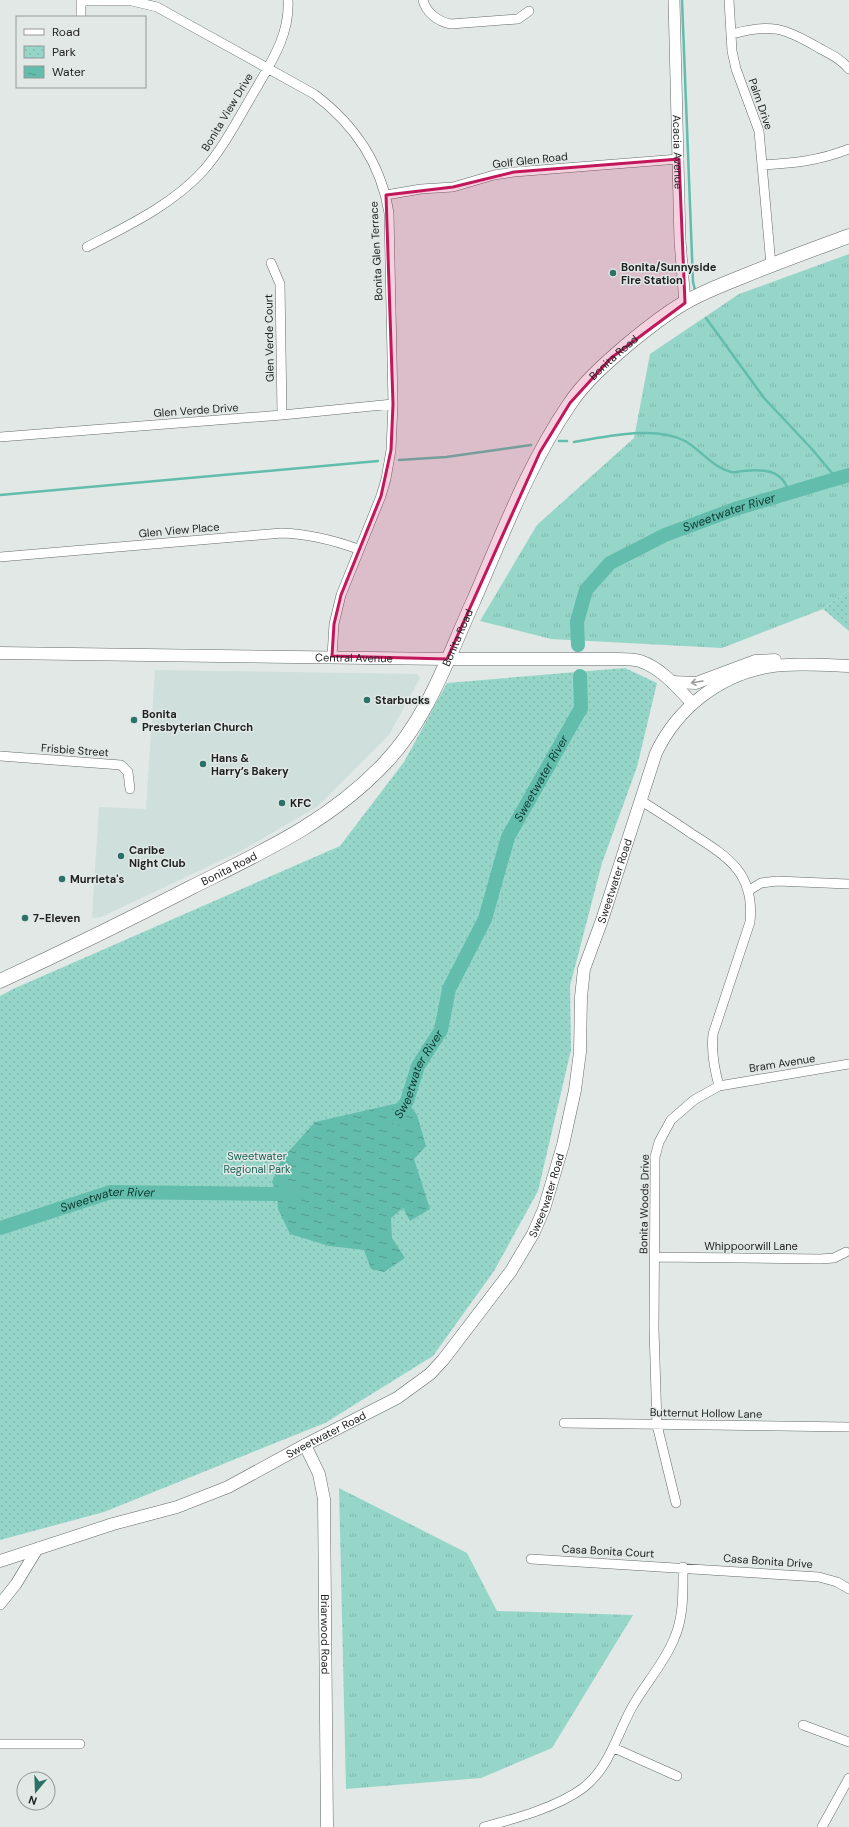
<svg xmlns="http://www.w3.org/2000/svg" width="849" height="1827" font-family="'DM Sans',sans-serif">
  <defs>
    <pattern id="grass-tufts" width="24" height="20" patternUnits="userSpaceOnUse"><rect width="24" height="20" fill="#96d6c9"/><path d="M3 7l-1-3M5 7V3M7 7l1-3M15 17l-1-3M17 17v-4M19 17l1-3" fill="none" stroke="#81b7ac"/></pattern>
    <pattern id="park-dots" width="8" height="8" patternUnits="userSpaceOnUse"><rect width="8" height="8" fill="#96d6c9"/><path d="M2 2h.1M6 6h.1" fill="none" stroke="#81b7ac" stroke-width="1.8" stroke-linecap="round"/></pattern>
    <pattern id="water-ripples" width="26" height="14" patternUnits="userSpaceOnUse"><rect width="26" height="14" fill="#63bdac"/><path d="M2 4q2-2 4 0t4 0M15 11q2-2 4 0t4 0" fill="none" stroke="#51998c"/></pattern>
  </defs>
  <rect width="100%" height="100%" fill="#e1e8e6"/>
  <path fill="#cfdfdb" d="M 155,670 L 417,674 L 420,678 L 389,735 L 318,806 L 241,851 L 101,917 L 92,918 L 99,807 L 146,809 Z"/>
  <path fill="url(#grass-tufts)" d="M 849,254 L 849,590 L 823,609 L 722,648 L 551,639 L 480,621 L 537,525 L 634,438 L 650,354 L 739,294 Z
    M 339,1488 L 467,1553 L 497,1611 L 633,1615 L 552,1748 L 481,1778 L 346,1789 Z"/>
  <path fill="url(#park-dots)" d="M 849,590 L 849,631 L 823,609 Z
    M 625,668 L 657,683 L 637,767 L 602,863 L 570,986 L 571,1050 L 538,1191 L 494,1271 L 433,1356 L 325,1423 L 104,1512 L 0,1540 L 0,996 L 13,989 L 340,846 L 404,762 L 447,683 Z"/>
  <path fill="url(#water-ripples)" d="M 407,1101 L 417,1115 L 426,1146 L 414,1159 L 430,1209 L 410,1221 L 403,1208 L 391,1218 L 392,1238 L 405,1258 L 384,1272 L 371,1269 L 364,1250 L 329,1246 L 290,1234 L 278,1209 L 277,1194 L 272,1182 L 281,1160 L 315,1122 Z"/>
  <g fill="none" stroke-linecap="round" stroke-linejoin="round">
    <path stroke="#63bdac" stroke-width="2.5" d="M 682,0 L 693,282 L 695,290
      M 706,318 L 764,398 L 811,448 L 837,479
      M 559,441 L 567,441
      M 574,442 C 606,437 655,425 685,441 C 701,450 712,467 731,472 C 734,473 739,471 743,471 C 763,469 783,469 789,493
      M 399,460 L 446,457 L 531,445
      M 0,495 L 378,461"/>
    <g stroke="#63bdac" stroke-width="14">
      <path id="s1" d="M 578,645 L 577,622 L 586,590 L 610,563 L 665,535 L 735,509 L 849,475"/>
      <path id="s2" d="M 397,1118 L 407,1101 L 418,1066 L 441,1030 L 449,989 L 485,919 L 508,837 L 581,708 L 580,676"/>
      <path id="s3" d="M 0,1228 L 111,1192 L 277,1194 L 295,1189"/>
    </g>
    <defs>
      <path id="minor" d="M 423,0 C 426,13 439,22 451,24 L 518,19 L 529,11
        M 729,0 L 732,51 L 736,69 L 759,131 L 771,265
        M 81,1 L 132,1 L 157,7 L 314,94 C 354,124 381,164 389,213 L 393,404 L 391,450 L 386,479 L 381,496 L 341,595 L 334,624 L 332,656
        M 81,17 L 81,0
        M 732,34 C 771,23 785,28 819,48 C 830,54 841,59 849,69
        M 763,165 C 794,163 819,161 849,149
        M 386,195 L 421,189 L 453,187 L 494,175 L 514,172 L 679,159
        M 87,247 C 127,226 172,205 203,171 C 225,146 240,115 257,87 C 273,59 290,33 288,0
        M 271,263 L 280,284 L 282,415
        M 0,437 L 282,415 L 393,404
        M 0,557 L 282,533 C 310,534 333,540 358,549
        M 0,756 L 121,765 L 128,772 L 130,789
        M 640,800 C 657,811 675,822 692,834 C 728,857 755,873 750,922 L 713,1034 C 711,1052 714,1068 719,1086
        M 748,891 L 761,883 L 777,881 L 848,884
        M 655,1257 L 820,1259 L 834,1258 L 846,1252
        M 564,1423 L 849,1427
        M 676,1503 L 657,1425 L 654,1329 L 655,1170 L 655,1157 L 659,1142 L 671,1120 L 694,1100 L 719,1086 L 849,1064
        M 531,1559 L 819,1577 L 837,1582 L 849,1589
        M 803,1725 L 849,1742
        M 0,1744 L 80,1744
        M 614,1748 L 677,1776
        M 484,1827 C 514,1819 558,1807 583,1788 C 609,1768 616,1737 631,1709 C 644,1685 664,1664 674,1639 C 684,1617 683,1591 683,1567
        M 822,1827 L 849,1778"/>
      <g id="tertiary">
        <path id="s4" d="M 674,0 L 680,241 L 685,303"/>
        <path d="M 0,1604 L 16,1584 L 38,1548"/>
      </g>
      <g id="secondary">
        <path id="s5" d="M 0,653 L 447,659 L 618,659 C 625,659 633,659 640,661 C 661,668 677,687 692,703"/>
        <path d="M 672,682 L 696,683 L 755,661 L 775,660"/>
        <path id="s6" d="M 305,1445 L 319,1474 L 324,1499 L 327,1827"/>
        <path id="s7" d="M 0,1561 L 113,1524 L 177,1507 L 228,1487 L 305,1445 L 397,1398 L 430,1374 L 443,1360 L 511,1271 L 533,1234 L 544,1209 L 563,1145 L 575,1090 L 580,1052 L 581,997 L 584,969 L 602,920 L 656,753 C 677,709 718,676 767,667 C 793,663 822,665 849,666"/>
      </g>
      <g id="primary">
        <path id="s8" d="M 0,981 C 65,951 128,920 192,887 C 264,851 329,822 385,763 C 428,718 448,657 473,602 C 502,536 528,465 569,405 C 584,382 606,363 627,345 C 645,330 664,315 684,303 C 703,292 724,284 744,276 C 778,262 814,249 849,236"/>
      </g>
    </defs>
    <use href="#minor" stroke="#656b6a" stroke-width="10"/>
    <use href="#tertiary" stroke="#656b6a" stroke-width="12"/>
    <use href="#secondary" stroke="#656b6a" stroke-width="13"/>
    <use href="#primary" stroke="#656b6a" stroke-width="15"/>
    <use href="#minor" stroke="#fff" stroke-width="9"/>
    <use href="#tertiary" stroke="#fff" stroke-width="11"/>
    <use href="#secondary" stroke="#fff" stroke-width="12"/>
    <use href="#primary" stroke="#fff" stroke-width="14"/>
  </g>
  <defs><path id="oneway-shaft" d="M-6 0H5M1.5-3L5.5 0L1.5 3" fill="none" stroke-width="1.6" stroke-linecap="round" stroke-linejoin="round"/></defs>
  <use stroke="#9b9c9c" href="#oneway-shaft" transform="translate(697 682) rotate(171)"/>
  <path fill="#c2185b" fill-opacity="0.2" stroke="#c2185b" stroke-width="3" stroke-linejoin="round" d="M 679,159 L 685,303 L 611,358 L 570,403 L 540,452 L 447,659 L 332,656 L 334,624 L 341,595 L 381,496 L 391,450 L 393,404 L 386,195 L 453,187 L 514,172 Z"/>
  <g fill="#2b7165" stroke="#e1e8e6" stroke-width="1.5">
    <circle cx="613" cy="273" r="4"/>
    <circle cx="367" cy="700" r="4"/>
    <circle cx="134" cy="720" r="4"/>
    <circle cx="203" cy="764" r="4"/>
    <circle cx="282" cy="803" r="4"/>
    <circle cx="121" cy="856" r="4"/>
    <circle cx="62" cy="879" r="4"/>
    <circle cx="25" cy="918" r="4"/>
  </g>
  <g text-anchor="middle" stroke-width="3" stroke-linejoin="round" paint-order="stroke">
    <g font-size="11" fill="#212322" stroke="#e1e8e6">
      <text transform="translate(761 104) rotate(71)" y="4">Palm Drive</text>
      <text transform="translate(227 112) rotate(-59)" y="4">Bonita View Drive</text>
      <text dy="4" stroke="none"><textPath href="#s4" startOffset="152">Acacia Avenue</textPath></text>
      <text transform="translate(530 160) rotate(-6)" y="4">Golf Glen Road</text>
      <text transform="translate(376 251) rotate(-93)" y="4">Bonita Glen Terrace</text>
      <text transform="translate(269 338) rotate(-91)" y="4">Glen Verde Court</text>
      <text dy="4" stroke="none"><textPath href="#s8" startOffset="914">Bonita Road</textPath></text>
      <text transform="translate(196 410) rotate(-4)" y="4">Glen Verde Drive</text>
      <text transform="translate(179 530) rotate(-5)" y="4">Glen View Place</text>
      <text dy="4" stroke="none"><textPath href="#s8" startOffset="590">Bonita Road</textPath></text>
      <text dy="4" stroke="none"><textPath href="#s5" startOffset="354">Central Avenue</textPath></text>
      <text transform="translate(75 750) rotate(4)" y="4">Frisbie Street</text>
      <text dy="4" stroke="none"><textPath href="#s8" startOffset="255">Bonita Road</textPath></text>
      <text dy="4" stroke="none"><textPath href="#s7" startOffset="1011">Sweetwater Road</textPath></text>
      <text transform="translate(782 1063) rotate(-9)" y="4">Bram Avenue</text>
      <text dy="4" stroke="none"><textPath href="#s7" startOffset="687">Sweetwater Road</textPath></text>
      <text transform="translate(644 1204) rotate(-89)" y="4">Bonita Woods Drive</text>
      <text x="751" y="1250">Whippoorwill Lane</text>
      <text transform="translate(706 1413) rotate(1)" y="4">Butternut Hollow Lane</text>
      <text dy="4" stroke="none"><textPath href="#s7" startOffset="351">Sweetwater Road</textPath></text>
      <text transform="translate(608 1551) rotate(3)" y="4">Casa Bonita Court</text>
      <text transform="translate(768 1561) rotate(4)" y="4">Casa Bonita Drive</text>
      <text dy="4" stroke="none"><textPath href="#s6" startOffset="193">Briarwood Road</textPath></text>
    </g>
    <g font-size="11" font-weight="bold" fill="#212322" stroke="#e1e8e6" text-anchor="start">
      <text x="621" y="271">Bonita/Sunnyside<tspan x="621" dy="13">Fire Station</tspan></text>
      <text x="375" y="704">Starbucks</text>
      <text x="142" y="718">Bonita<tspan x="142" dy="13">Presbyterian Church</tspan></text>
      <text x="211" y="762">Hans &amp;<tspan x="211" dy="13">Harry’s Bakery</tspan></text>
      <text x="290" y="807">KFC</text>
      <text x="129" y="854">Caribe<tspan x="129" dy="13">Night Club</tspan></text>
      <text x="70" y="883">Murrieta's</text>
      <text x="33" y="922">7-Eleven</text>
    </g>
    <g font-size="11" fill="#1d6459" stroke="#e1e8e6">
      <text x="257" y="1160">Sweetwater<tspan x="257" dy="13">Regional Park</tspan></text>
    </g>
    <g font-size="12" font-style="italic" fill="#0d3831" stroke="#e1e8e6">
      <text dy="4" stroke="none"><textPath href="#s1" startOffset="222">Sweetwater River</textPath></text>
      <text dy="4" stroke="none"><textPath href="#s2" startOffset="372">Sweetwater River</textPath></text>
      <text dy="4" stroke="none"><textPath href="#s2" startOffset="49">Sweetwater River</textPath></text>
      <text dy="4" stroke="none"><textPath href="#s3" startOffset="112">Sweetwater River</textPath></text>
    </g>
  </g>
  <rect x="16" y="16" width="130" height="72" fill="#e1e8e6" stroke="#949998"/>
  <rect x="24" y="29" width="20" height="6" fill="#ffffff" stroke="#949998"/>
  <text x="52" y="36" font-size="12" fill="#212322">Road</text>
  <rect x="24" y="46" width="20" height="12" fill="url(#park-dots)" stroke="#949998"/>
  <text x="52" y="56" font-size="12" fill="#212322">Park</text>
  <rect x="24" y="66" width="20" height="12" fill="url(#water-ripples)" stroke="#949998"/>
  <text x="52" y="76" font-size="12" fill="#212322">Water</text>
  <g transform="translate(36 1791) rotate(199)"><circle r="19" fill="#e1e8e6" stroke="#949998"/>
  <path d="M0-3L7 15L0 10L-7 15Z" fill="#2b7165"/>
  <text y="-6" font-size="11" font-weight="bold" text-anchor="middle" fill="#212322">N</text>
  </g>
</svg>
